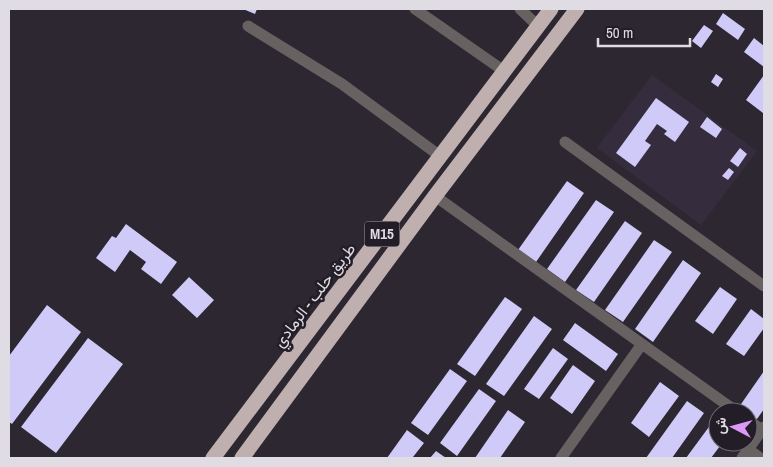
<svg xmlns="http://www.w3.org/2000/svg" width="773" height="467" font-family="'Archivo Narrow',Vazirmatn,sans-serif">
  <rect width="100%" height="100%" fill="#2c2731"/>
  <path fill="#352d3d" d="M 652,75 L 757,151 L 701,225 L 597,148 Z"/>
  <path fill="#cfcaf7" d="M 243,9 L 257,9 L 255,14 Z
    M 723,13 L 745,29 L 738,40 L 716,24 Z
    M 704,25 L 713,31 L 701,48 L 692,41 Z
    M 754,38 L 764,46 L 764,67 L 744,52 Z
    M 716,74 L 723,79 L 718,87 L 711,82 Z
    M 764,75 L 764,111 L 763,113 L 746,100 Z
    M 656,98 L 689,122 L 675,142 L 664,134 L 667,131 L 657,124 L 645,141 L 651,145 L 635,167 L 616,153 Z
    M 707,117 L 722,129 L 716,138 L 700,127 Z
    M 740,148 L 747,154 L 738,167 L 730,161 Z
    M 729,168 L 734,172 L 728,180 L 722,176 Z
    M 567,181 L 584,193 L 536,262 L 518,250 Z
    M 596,200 L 614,212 L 565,282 L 547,269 Z
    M 625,221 L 642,233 L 594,302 L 576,290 Z
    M 126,224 L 177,262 L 161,284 L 141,269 L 146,262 L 130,250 L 115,272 L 96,258 L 112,236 L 116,238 Z
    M 654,240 L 672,252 L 623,322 L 605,310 Z
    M 683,260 L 701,273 L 653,342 L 635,329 Z
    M 189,277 L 214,300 L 197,318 L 172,295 Z
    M 720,287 L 737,299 L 713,334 L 695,321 Z
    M 505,297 L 522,309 L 475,376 L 457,364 Z
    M 47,305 L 81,332 L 12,424 L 9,422 L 9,356 Z
    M 751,309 L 764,319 L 764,328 L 744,356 L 726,344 Z
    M 534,316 L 552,329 L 504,396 L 486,384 Z
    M 575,323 L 618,354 L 606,371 L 563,340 Z
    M 88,338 L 123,364 L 56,453 L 21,427 Z
    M 553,348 L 568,359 L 539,399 L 524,389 Z
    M 573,365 L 595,381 L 572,414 L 550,398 Z
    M 450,369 L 467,381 L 428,435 L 411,423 Z
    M 764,371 L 764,409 L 757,419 L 739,407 Z
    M 660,382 L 679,396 L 649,437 L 631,423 Z
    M 479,389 L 496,401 L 457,456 L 440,443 Z
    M 687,401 L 704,413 L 672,458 L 646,458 Z
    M 508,410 L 525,422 L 500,458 L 475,458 Z
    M 714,420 L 718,423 L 718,442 L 723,442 L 711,458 L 686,458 Z
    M 407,430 L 424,443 L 413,457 L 387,458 Z
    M 436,451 L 446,458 L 430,458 Z"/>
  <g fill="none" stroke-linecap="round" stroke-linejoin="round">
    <path stroke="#686161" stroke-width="11" d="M 415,9 L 504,71
      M 520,9 L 538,26
      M 248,26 L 342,84 L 440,156
      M 565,142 L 764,286
      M 435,196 L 737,412
      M 748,420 L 762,430
      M 748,449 L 760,458
      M 561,458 L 642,344
      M 742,458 L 764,427"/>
    <path stroke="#c0afaf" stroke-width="15" d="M 213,458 L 551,9
      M 242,458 L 435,196 L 577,9"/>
  </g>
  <g text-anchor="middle" stroke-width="5" stroke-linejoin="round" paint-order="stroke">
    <rect fill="#221d27" stroke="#a7a3ab" stroke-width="1" x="364.5" y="221.5" width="35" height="25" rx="4"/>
    <g font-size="15" font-weight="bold" fill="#e0dce3">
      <text x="382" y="239">M15</text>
    </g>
    <g font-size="16" fill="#e0dce3" stroke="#221d27">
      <text transform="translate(314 295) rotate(-53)" y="6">طريق حلب - الرمادي</text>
    </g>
  </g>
  <rect width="773" height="467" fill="none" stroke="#e0dce3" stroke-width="20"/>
  <g transform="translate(733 427) rotate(276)"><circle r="24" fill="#221d27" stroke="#6e6972"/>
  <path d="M0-4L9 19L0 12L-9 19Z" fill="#dc99f5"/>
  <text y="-8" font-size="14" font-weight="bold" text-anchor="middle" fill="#e0dce3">ش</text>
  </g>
  <path d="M598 38v8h92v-8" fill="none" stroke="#e0dce3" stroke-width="2.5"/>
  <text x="606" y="38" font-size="15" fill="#e0dce3" stroke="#221d27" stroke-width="4" paint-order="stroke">50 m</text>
</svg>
